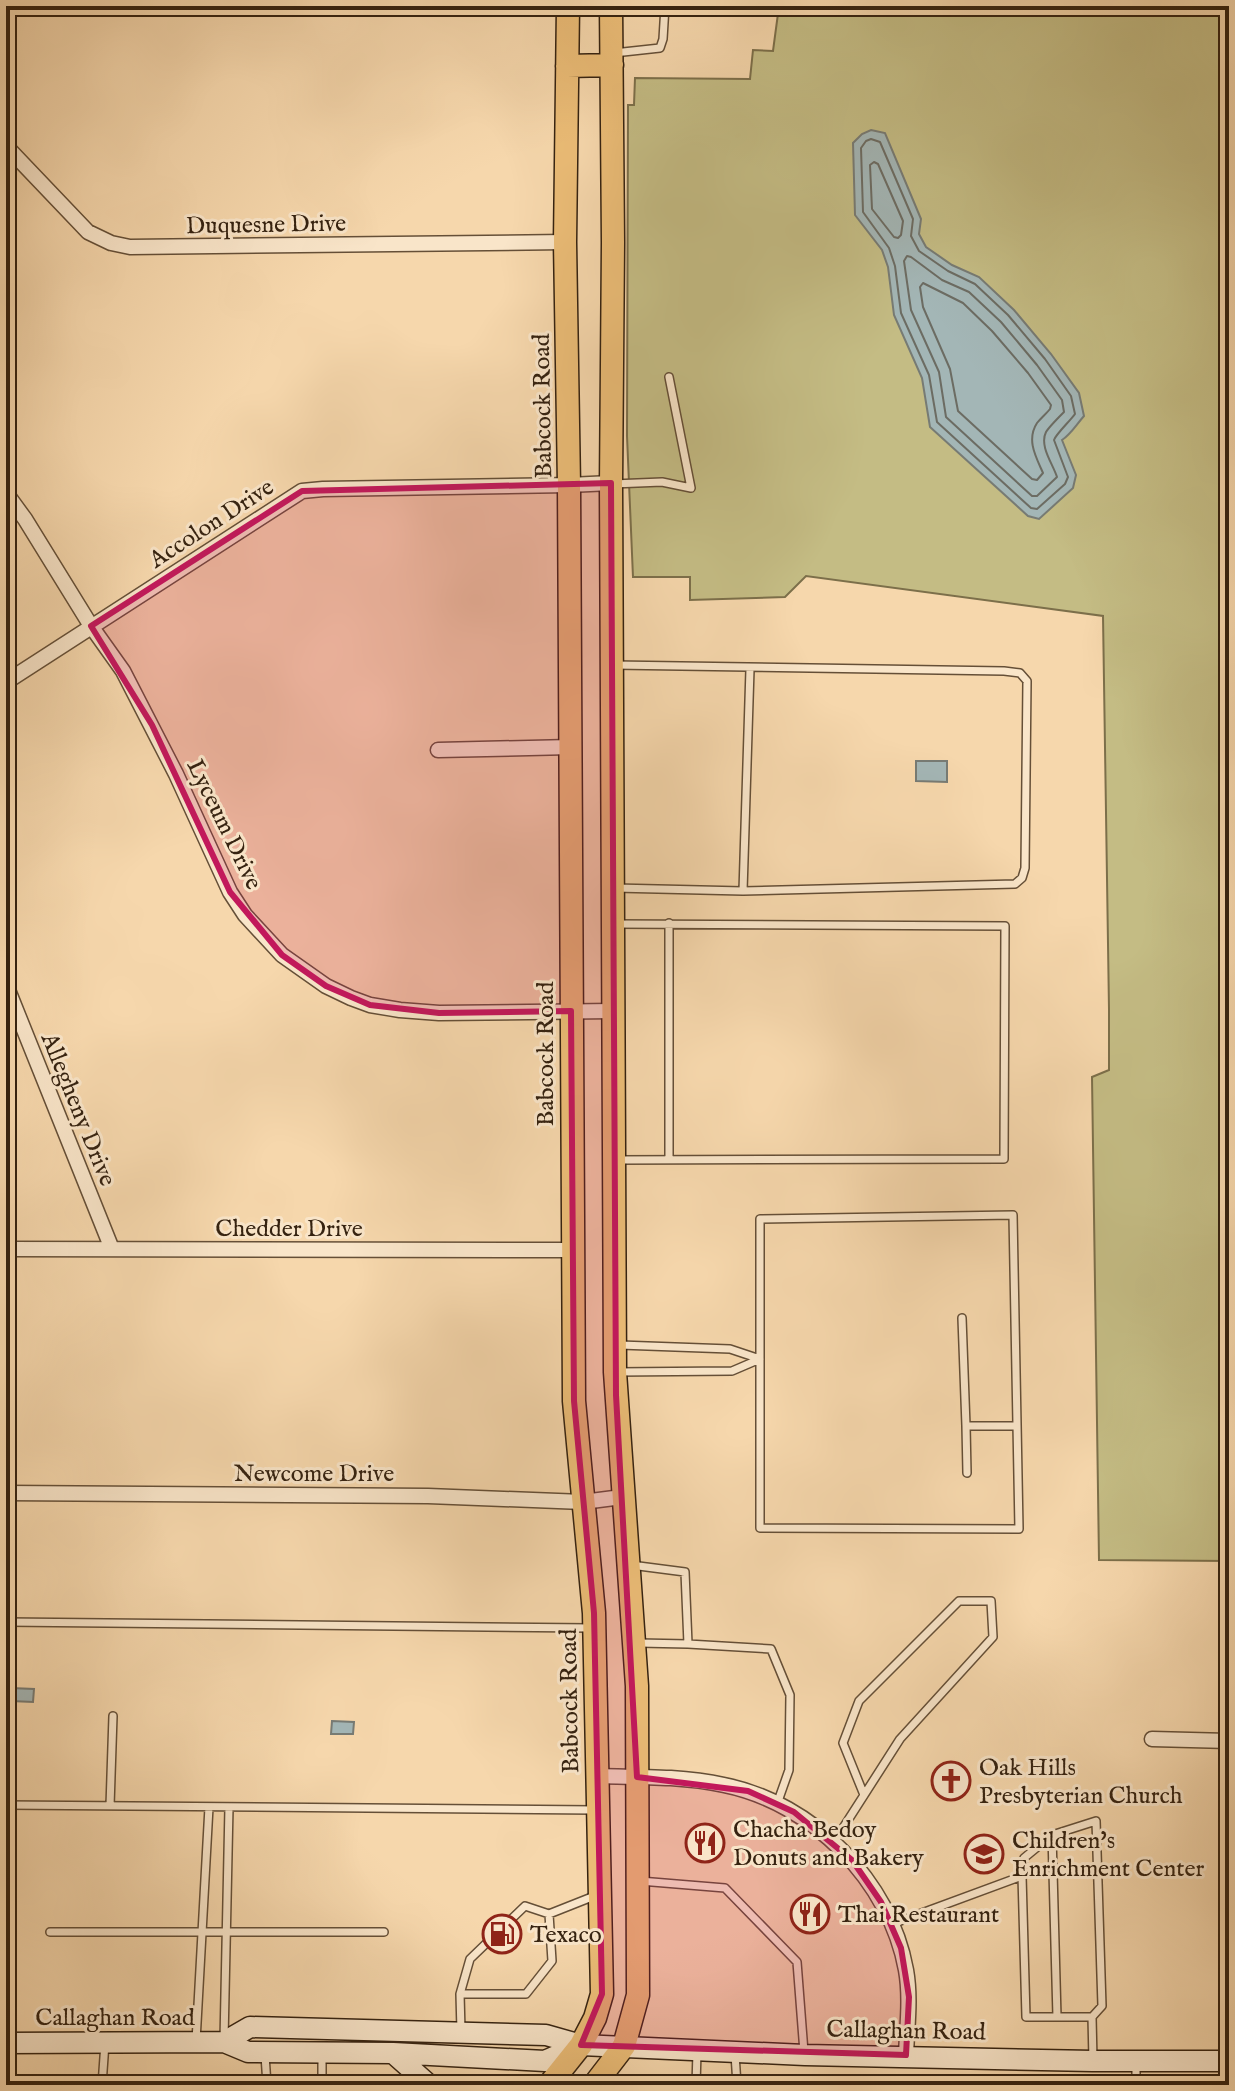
<svg xmlns="http://www.w3.org/2000/svg" width="1235" height="2091" font-family="'IM FELL English',serif">
  <rect width="100%" height="100%" fill="#f6d7ac"/>
  <filter id="stains"><feTurbulence type="fractalNoise" baseFrequency=".0025" numOctaves="4"/><feColorMatrix values="0 0 0 0 .2 0 0 0 0 .09 0 0 0 0 .02 0 0 0 .5 -.17"/></filter>
  <radialGradient id="worn" r=".72"><stop offset=".6" stop-color="#630" stop-opacity="0"/><stop offset="1" stop-color="#630" stop-opacity=".3"/></radialGradient>
  <path fill="#c4bc84" stroke="#7c6f4a" stroke-width="2" d="M 779,6 L 1229,6 L 1229,1561 L 1099,1560 L 1092,1077 L 1109,1070 L 1109,1009 L 1103,616 L 806,576 L 785,597 L 690,600 L 690,577 L 633,577 L 627,436 L 628,105 L 634,105 L 635,78 L 750,79 L 753,50 L 773,51 Z"/>
  <path fill="#a3b6b6" stroke="#777b74" stroke-width="2" d="M 871,130 L 885,133 L 921,219 L 919,234 L 926,247 L 952,265 L 979,277 L 1014,310 L 1051,354 L 1079,393 L 1084,416 C 1076,425 1071,434 1062,440 L 1076,475 L 1073,488 L 1039,519 L 1028,516 L 930,427 L 922,378 L 894,315 L 888,267 L 882,250 L 855,215 L 853,143 L 862,134 Z
    M 916,761 L 947,761 L 947,782 L 916,781 Z
    M 11,1688 L 34,1689 L 33,1702 L 11,1701 Z
    M 332,1721 L 354,1722 L 353,1734 L 331,1734 Z"/>
  <g fill="none" stroke-linecap="round" stroke-linejoin="round">
    <path stroke="#6c6c63" stroke-width="2" d="M 871,139 L 880,142 L 913,219 L 911,236 L 919,251 L 948,271 L 975,284 L 1008,315 L 1045,359 L 1071,396 L 1075,414 C 1070,421 1056,434 1054,440 L 1068,477 L 1065,484 L 1037,509 L 1031,508 L 937,422 L 929,375 L 901,313 L 895,266 L 889,248 L 863,212 L 861,148 L 866,141 Z
      M 874,162 L 878,164 L 903,221 L 901,235 L 898,238 L 894,237 L 872,209 L 870,165 Z
      M 907,256 L 911,257 L 942,280 L 969,292 L 1001,322 L 1037,365 L 1062,400 L 1064,412 C 1059,417 1049,427 1046,432 C 1039,446 1053,464 1057,477 L 1037,496 L 1032,496 L 946,417 L 939,372 L 911,310 L 904,261 Z
      M 923,283 L 963,303 L 992,331 L 1028,373 L 1051,405 L 1050,409 C 1046,414 1041,418 1037,423 C 1026,440 1036,457 1043,473 L 1037,480 L 1032,479 L 958,411 L 950,369 L 923,307 L 920,287 Z"/>
    <defs>
      <path id="service" d="M 614,53 L 660,48 L 663,39 L 665,6
        M 613,484 L 662,482 L 691,488 L 669,377
        M 614,665 L 1004,671 L 1020,673 L 1027,681 L 1025,868 L 1022,878 L 1015,884 L 743,891 L 615,888
        M 743,891 L 750,669
        M 615,924 L 1005,926 L 1004,1159 L 616,1160
        M 669,1160 L 669,923
        M 1013,1215 L 1019,1529 L 760,1528 L 760,1219 Z
        M 962,1318 L 966,1426 L 1017,1426
        M 620,1345 L 730,1349 L 760,1359
        M 617,1372 L 732,1371 L 760,1359
        M 966,1426 L 967,1473
        M 631,1565 L 685,1572 L 688,1644 L 639,1643
        M 6,1622 L 591,1628
        M 688,1644 L 771,1649 L 790,1695 L 789,1770 L 777,1804
        M 6,1805 L 595,1810
        M 110,1806 L 113,1716
        M 1052,1835 L 1057,2017
        M 834,1842 L 900,1739 L 993,1637 L 991,1601 L 959,1601 L 859,1701 L 843,1743 L 864,1795
        M 1022,1876 L 1024,1858 L 1052,1835 L 1096,1821 L 1102,2006 L 1092,2017
        M 640,1881 L 725,1888 L 797,1962 L 804,2052
        M 892,1924 L 1022,1876 L 1026,2017 L 1092,2017 L 1093,2060
        M 50,1932 L 384,1932
        M 460,1994 L 526,1994 L 552,1961 L 549,1914
        M 461,2031 L 460,1994 L 470,1959 L 525,1906 L 549,1914 L 597,1895
        M 224,2040 L 229,1807
        M 196,2041 L 209,1807
        M 735,2054 L 737,2085
        M 265,2055 L 267,2085
        M 322,2055 L 322,2085
        M 102,2085 L 105,2043
        M 696,2085 L 697,2052
        M 1136,2085 L 1136,2063"/>
      <path id="minor" d="M 6,146 L 88,232 L 111,243 L 130,247 L 565,242
        M 6,493 L 25,519 L 91,626 L 123,671 L 176,774 L 230,892 L 245,915 L 282,955 L 326,986 L 351,998 L 370,1005 L 400,1010 L 439,1013 L 613,1011
        M 6,682 L 302,491 L 323,489 L 569,485 L 611,483
        M 438,750 L 571,747
        M 6,985 L 112,1249
        M 6,1249 L 572,1250
        M 6,1493 L 428,1496 L 583,1502 L 622,1497
        M 1152,1739 L 1229,1741
        M 596,1776 C 638,1777 682,1776 724,1785 C 813,1803 890,1881 906,1970 C 911,1998 907,2027 906,2055"/>
      <path id="secondary" d="M 224,2042 L 250,2027 L 546,2035 L 581,2045 L 805,2055 L 1093,2061 L 1229,2061
        M 6,2043 L 224,2042 L 248,2052 L 393,2053 L 545,2061 L 581,2045
        M 393,2053 L 429,2085"/>
      <path id="primary" d="M 567,66 L 612,65
        M 549,2085 L 581,2045 L 595,2018 L 602,1994 L 594,1613 L 574,1401 L 569,485 L 565,242 L 568,6
        M 594,2085 L 624,2046 L 638,1995 L 637,1686 L 615,1372 L 611,485 L 613,243 L 611,6"/>
    </defs>
    <use href="#service" stroke="#654f37" stroke-width="10"/>
    <use href="#minor" stroke="#654f37" stroke-width="17"/>
    <use href="#secondary" stroke="#352210" stroke-width="23"/>
    <use href="#primary" stroke="#352210" stroke-width="25"/>
    <use href="#service" stroke="#f9e5c9" stroke-width="7"/>
    <use href="#minor" stroke="#f9e5c9" stroke-width="14"/>
    <use href="#secondary" stroke="#f9e5c9" stroke-width="20"/>
    <use href="#primary" stroke="#ebbc76" stroke-width="22"/>
  </g>
  <path fill="#c2185b" fill-opacity="0.2" stroke="#c2185b" stroke-width="6" stroke-linejoin="round" d="M 611,483 L 616,1395 L 637,1777 L 748,1791 L 794,1812 L 852,1860 L 881,1902 L 901,1948 L 909,1997 L 906,2055 L 581,2045 L 602,1994 L 594,1613 L 574,1401 L 571,1011 L 439,1013 L 370,1005 L 326,986 L 282,955 L 230,892 L 152,725 L 91,626 L 302,491 Z"/>
  <defs>
    <symbol id="church-ring" viewBox="-11 -11 22 22"><circle r="9.5" fill="#f9e5c9" stroke="#8f2418" stroke-width="1.5"/><path d="M-1.2-6h2.4v3.5h3.3v2.4h-3.3V6h-2.4V-.1h-3.3v-2.4h3.3Z" fill="#8f2418"/></symbol>
    <symbol id="restaurant-ring" viewBox="-11 -11 22 22"><circle r="9.5" fill="#f9e5c9" stroke="#8f2418" stroke-width="1.5"/><path d="M-5-6h1v4h1v-4h1v4h1v-4h1v5L-1.5 .5V6h-2V.5L-5-1ZM5-6V6H3V1.5H1.5Q1.5-4 5-6Z" fill="#8f2418"/></symbol>
    <symbol id="school-ring" viewBox="-11 -11 22 22"><circle r="9.5" fill="#f9e5c9" stroke="#8f2418" stroke-width="1.5"/><path d="M0-5L7-2L0 1L-7-2ZM-4 1L0 2.5L4 1V4Q0 6-4 4Z" fill="#8f2418"/></symbol>
    <symbol id="fuel-ring" viewBox="-11 -11 22 22"><circle r="9.5" fill="#f9e5c9" stroke="#8f2418" stroke-width="1.5"/><path d="M-5.5-6h7V0h2V4h1.3V-2.5L3-4.5l.8-.8L6-3V5H2.5V1h-1V6h-7ZM-4.2-4.7v3.2H.2V-4.7Z" fill="#8f2418"/></symbol>
  </defs>
  <g fill-rule="evenodd">
    <use href="#church-ring" x="929" y="1759" width="44" height="44"/>
    <use href="#restaurant-ring" x="683" y="1821" width="44" height="44"/>
    <use href="#school-ring" x="962" y="1832" width="44" height="44"/>
    <use href="#restaurant-ring" x="788" y="1892" width="44" height="44"/>
    <use href="#fuel-ring" x="480" y="1912" width="44" height="44"/>
  </g>
  <g text-anchor="middle" stroke-width="6" stroke-linejoin="round" paint-order="stroke">
    <g font-size="24" fill="#352210" stroke="#f9e5c9">
      <text transform="translate(266 224) rotate(-1)" y="8">Duquesne Drive</text>
      <text transform="translate(542 406) rotate(-91)" y="8">Babcock Road</text>
      <text transform="translate(211 523) rotate(-33)" y="8">Accolon Drive</text>
      <text transform="translate(225 824) rotate(64)" y="8">Lyceum Drive</text>
      <text transform="translate(545 1054) rotate(-90)" y="8">Babcock Road</text>
      <text transform="translate(79 1109) rotate(68)" y="8">Allegheny Drive</text>
      <text x="289" y="1236">Chedder Drive</text>
      <text x="314" y="1481">Newcome Drive</text>
      <text transform="translate(569 1701) rotate(-91)" y="8">Babcock Road</text>
      <text x="115" y="2025">Callaghan Road</text>
      <text transform="translate(906 2030) rotate(1)" y="8">Callaghan Road</text>
    </g>
    <g font-size="24" fill="#352210" stroke="#f9e5c9" text-anchor="start">
      <text x="979" y="1775">Oak Hills<tspan x="979" dy="28">Presbyterian Church</tspan></text>
      <text x="733" y="1837">Chacha Bedoy<tspan x="733" dy="28">Donuts and Bakery</tspan></text>
      <text x="1012" y="1848">Children's<tspan x="1012" dy="28">Enrichment Center</tspan></text>
      <text x="838" y="1922">Thai Restaurant</text>
      <text x="530" y="1942">Texaco</text>
    </g>
  </g>
  <rect width="1235" height="2091" fill="none" stroke="#f6d7ac" stroke-width="32"/>
  <rect x="8" y="8" width="1219" height="2075" fill="none" stroke="#352210" stroke-width="4"/>
  <rect x="16" y="16" width="1203" height="2059" fill="none" stroke="#352210" stroke-width="2"/>
  <rect width="100%" height="100%" filter="url(#stains)"/>
  <rect width="100%" height="100%" fill="url(#worn)"/>
</svg>
